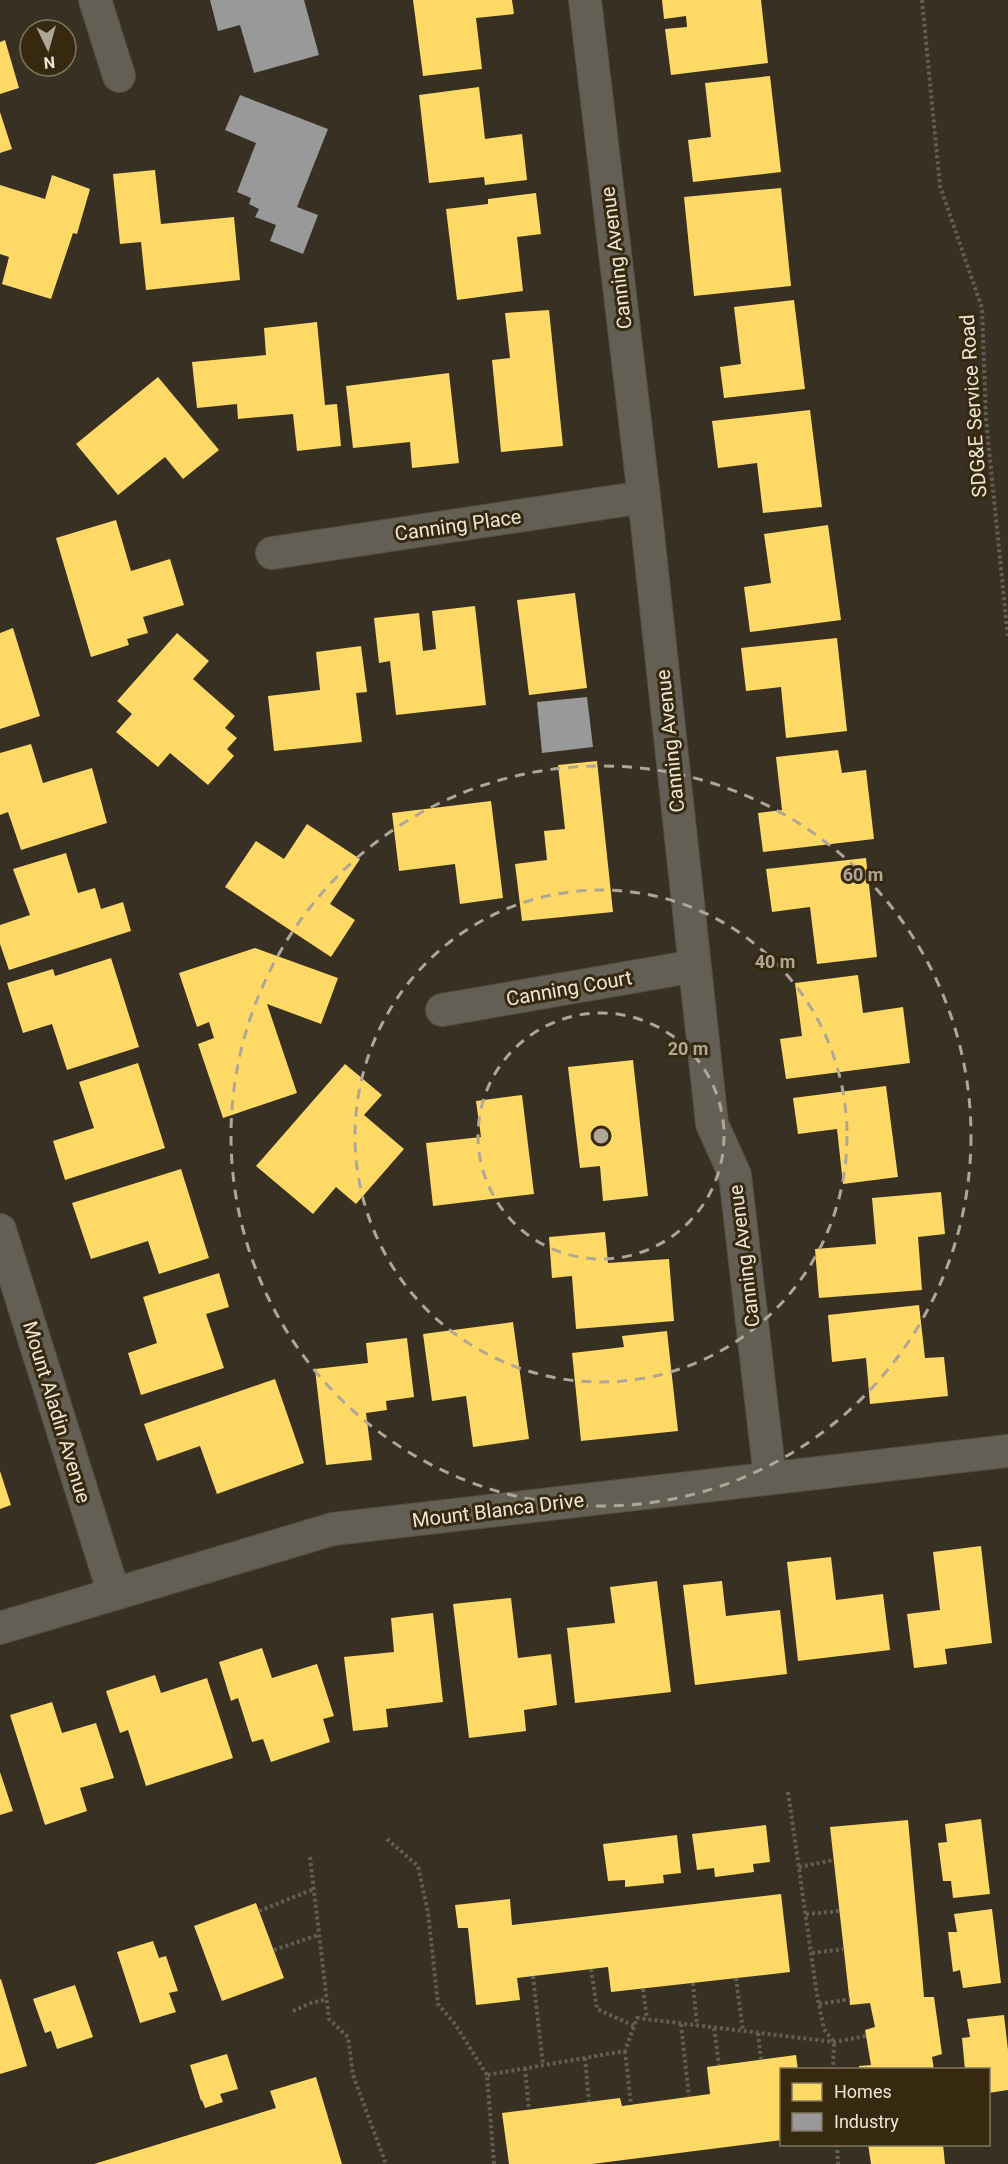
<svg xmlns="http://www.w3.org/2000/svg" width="1008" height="2164" font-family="Roboto,sans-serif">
  <rect width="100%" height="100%" fill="#383022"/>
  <path fill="#ffd966" d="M 413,0 L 512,0 L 514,14 L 476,18 L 482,69 L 423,76 Z
    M 662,0 L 761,0 L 768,63 L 671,75 L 665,29 L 687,27 L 686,16 L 664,19 Z
    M 5,40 L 19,88 L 0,94 L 0,42 Z
    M 770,76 L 781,172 L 693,182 L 688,140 L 711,137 L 705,83 Z
    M 479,87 L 485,139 L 522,134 L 527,180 L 485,185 L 484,177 L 429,183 L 419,95 Z
    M 0,112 L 12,149 L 0,153 Z
    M 155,170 L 161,224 L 234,217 L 240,280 L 146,290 L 141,242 L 120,244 L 113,174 Z
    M 52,175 L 90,189 L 77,234 L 73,233 L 51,299 L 2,284 L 9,257 L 0,254 L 0,185 L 45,199 Z
    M 781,188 L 791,286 L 694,296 L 684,197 Z
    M 536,193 L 541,234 L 517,237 L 523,291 L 457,300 L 446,209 L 488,204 L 488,199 Z
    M 794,300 L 805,389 L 724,398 L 720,367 L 741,364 L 734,307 Z
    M 549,310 L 563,446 L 501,452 L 492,360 L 510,358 L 505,313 Z
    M 317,322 L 325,405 L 337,404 L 341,446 L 297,451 L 293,414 L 238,419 L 237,404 L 197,408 L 192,362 L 266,355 L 264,328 Z
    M 449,373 L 459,463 L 412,468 L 410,442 L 353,448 L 346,386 Z
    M 158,377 L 219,450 L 183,479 L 165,457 L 118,495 L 76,444 Z
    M 810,410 L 822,507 L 763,513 L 757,463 L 718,468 L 712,421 Z
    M 116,520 L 131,571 L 170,559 L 184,605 L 143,617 L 148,633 L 127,639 L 129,645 L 91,657 L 56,538 Z
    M 828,525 L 841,620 L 750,632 L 744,587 L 771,583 L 764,534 Z
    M 575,593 L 587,688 L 529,695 L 517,600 Z
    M 475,606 L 486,705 L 396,715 L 390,661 L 379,663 L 374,618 L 419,613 L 423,651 L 436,649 L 432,611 Z
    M 13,628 L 40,716 L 0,729 L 0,633 Z
    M 177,633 L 209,661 L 193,679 L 235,716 L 225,728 L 237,738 L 227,749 L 234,756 L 208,785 L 170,753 L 158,767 L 116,732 L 132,714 L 117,701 Z
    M 837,638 L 847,731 L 786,738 L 781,687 L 746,691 L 741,648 Z
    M 361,646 L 367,692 L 356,693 L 362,742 L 274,751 L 268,696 L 320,690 L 316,652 Z
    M 31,744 L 43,783 L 92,768 L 107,823 L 21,850 L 8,812 L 0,815 L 0,753 Z
    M 838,750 L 842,773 L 866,770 L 874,839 L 763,852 L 758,813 L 782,810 L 776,757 Z
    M 597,761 L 613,912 L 522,921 L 515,864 L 547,860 L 544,831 L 565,829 L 558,765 Z
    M 491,801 L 503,898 L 460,904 L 455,864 L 399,871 L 392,813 Z
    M 307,824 L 360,859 L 330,904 L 355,920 L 331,957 L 225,887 L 256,841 L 284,859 Z
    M 66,853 L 78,893 L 95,888 L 101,909 L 123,902 L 131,931 L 9,970 L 0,944 L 0,925 L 30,915 L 13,869 Z
    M 866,858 L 877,957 L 817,964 L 810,907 L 772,912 L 766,869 Z
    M 255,948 L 338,978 L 321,1024 L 267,1004 L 297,1093 L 223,1118 L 198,1044 L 214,1038 L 209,1022 L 197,1027 L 179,973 Z
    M 111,958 L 139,1047 L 67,1070 L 52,1024 L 23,1033 L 7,983 L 53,969 L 55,976 Z
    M 858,975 L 863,1013 L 903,1007 L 910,1063 L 786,1079 L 780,1039 L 802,1036 L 795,983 Z
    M 633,1060 L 648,1196 L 603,1201 L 600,1166 L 580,1168 L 568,1067 Z
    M 138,1063 L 165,1148 L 65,1180 L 53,1141 L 94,1128 L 79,1082 Z
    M 345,1064 L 382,1095 L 364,1115 L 404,1149 L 356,1204 L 336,1187 L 313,1214 L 256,1166 Z
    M 886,1086 L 898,1177 L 843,1184 L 837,1129 L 798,1134 L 793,1098 Z
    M 522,1095 L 534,1194 L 433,1206 L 426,1143 L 481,1137 L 476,1101 Z
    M 181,1169 L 209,1258 L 159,1274 L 148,1241 L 91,1259 L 72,1203 Z
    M 941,1192 L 945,1234 L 918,1237 L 922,1290 L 819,1298 L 815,1249 L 876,1244 L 872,1198 Z
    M 605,1232 L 608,1263 L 669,1259 L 674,1321 L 576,1329 L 572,1276 L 552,1278 L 549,1237 Z
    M 219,1273 L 229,1307 L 206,1314 L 224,1368 L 141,1395 L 128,1353 L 157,1343 L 143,1297 Z
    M 919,1305 L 925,1358 L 944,1357 L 948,1396 L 870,1404 L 866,1358 L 832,1362 L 828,1315 Z
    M 513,1322 L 529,1439 L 473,1447 L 466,1396 L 432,1401 L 423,1334 Z
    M 667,1331 L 678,1431 L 581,1441 L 572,1353 L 624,1347 L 622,1336 Z
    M 407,1338 L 414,1397 L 386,1401 L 387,1410 L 366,1413 L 372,1460 L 326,1465 L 315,1369 L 368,1363 L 366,1343 Z
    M 275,1379 L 304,1463 L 217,1494 L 200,1446 L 157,1461 L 144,1424 Z
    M 0,1471 L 11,1505 L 0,1509 Z
    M 981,1546 L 992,1643 L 945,1649 L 947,1664 L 914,1668 L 907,1614 L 940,1610 L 933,1552 Z
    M 831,1557 L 836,1600 L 883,1594 L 890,1650 L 798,1661 L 787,1562 Z
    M 657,1581 L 671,1692 L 575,1703 L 567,1628 L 615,1623 L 610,1587 Z
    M 722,1581 L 726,1616 L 780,1610 L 787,1674 L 695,1685 L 683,1585 Z
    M 511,1598 L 518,1658 L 551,1654 L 557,1705 L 524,1710 L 526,1731 L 469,1738 L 453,1604 Z
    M 433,1613 L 443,1702 L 386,1709 L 388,1727 L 353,1731 L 344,1657 L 394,1652 L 391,1618 Z
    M 262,1648 L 272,1678 L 317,1664 L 334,1716 L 323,1719 L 330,1742 L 271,1762 L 263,1739 L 252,1742 L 238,1698 L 231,1701 L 219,1662 Z
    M 155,1675 L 161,1693 L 207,1678 L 233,1758 L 146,1786 L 128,1730 L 120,1733 L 106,1691 Z
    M 52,1702 L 62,1733 L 96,1723 L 114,1778 L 80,1788 L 87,1811 L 45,1825 L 10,1715 Z
    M 0,1772 L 13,1811 L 0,1815 Z
    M 981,1819 L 990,1894 L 953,1898 L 951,1881 L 943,1881 L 938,1843 L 947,1842 L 945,1824 Z
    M 908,1820 L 924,1997 L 934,1997 L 942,2054 L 932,2057 L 934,2070 L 859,2070 L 859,2066 L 871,2065 L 865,2030 L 875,2027 L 870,2003 L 850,2005 L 830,1827 Z
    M 766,1825 L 770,1862 L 753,1864 L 754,1872 L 715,1877 L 714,1868 L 697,1870 L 692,1834 Z
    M 677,1835 L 681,1873 L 663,1875 L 664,1883 L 625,1887 L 625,1880 L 608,1881 L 603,1844 Z
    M 781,1894 L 790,1972 L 611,1992 L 608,1967 L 517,1978 L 520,2000 L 476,2005 L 468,1928 L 458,1928 L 455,1905 L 510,1899 L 512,1925 Z
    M 256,1903 L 284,1978 L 222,2001 L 194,1926 Z
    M 992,1909 L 1001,1983 L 963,1988 L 960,1970 L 953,1972 L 948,1932 L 957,1932 L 954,1914 Z
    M 153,1941 L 159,1958 L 166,1956 L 178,1991 L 169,1993 L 176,2012 L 140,2023 L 117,1952 Z
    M 1,1979 L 27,2066 L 0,2074 L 0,1980 Z
    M 75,1985 L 93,2037 L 57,2049 L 51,2031 L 45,2033 L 33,1999 Z
    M 1004,2015 L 1008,2050 L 1008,2090 L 988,2093 L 988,2070 L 965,2070 L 962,2038 L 970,2037 L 967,2019 Z
    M 227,2054 L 238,2089 L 220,2094 L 223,2102 L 205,2108 L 202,2100 L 201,2101 L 190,2065 Z
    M 796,2055 L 798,2070 L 782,2070 L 782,2140 L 592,2164 L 509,2164 L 502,2113 L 620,2098 L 622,2106 L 710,2094 L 707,2067 Z
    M 316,2077 L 342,2164 L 94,2164 L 276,2108 L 270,2091 Z
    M 868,2144 L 943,2144 L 945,2164 L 871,2164 Z"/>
  <path fill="#999" d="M 210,0 L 304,0 L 319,55 L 254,73 L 240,25 L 218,31 Z
    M 240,95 L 328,129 L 297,207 L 318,215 L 303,254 L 270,241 L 276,225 L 255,217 L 259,209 L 249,204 L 251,198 L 237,192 L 256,143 L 225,130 Z
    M 587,697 L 593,747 L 542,753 L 537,702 Z"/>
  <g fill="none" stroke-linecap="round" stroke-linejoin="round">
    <defs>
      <path id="street" d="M 95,0 L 119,76
        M 585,0 L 644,497 L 712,1124 L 735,1175 L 770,1478
        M 272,553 L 644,497
        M 442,1010 L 695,966
        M 0,1230 L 114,1594
        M 0,1628 L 333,1529 L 1008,1451"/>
    </defs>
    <use href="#street" stroke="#544d41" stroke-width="34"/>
    <path stroke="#635e55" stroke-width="4" stroke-dasharray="3 3" stroke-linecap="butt" d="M 922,0 L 940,186 L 982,308 L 986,419 L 1008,638
      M 788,1792 L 817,1995 L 824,2029 L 834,2042 L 833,2070
      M 387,1839 L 418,1866 L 428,1913 L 438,2004 L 455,2024 L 487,2075
      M 310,1857 L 329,2019 L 348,2037 L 353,2075 L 386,2164
      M 799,1867 L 834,1860
      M 259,1911 L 314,1889
      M 806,1914 L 840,1911
      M 274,1950 L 318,1935
      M 812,1953 L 844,1949
      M 591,1969 L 597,2009 L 634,2026
      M 533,1976 L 543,2065
      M 736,1978 L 743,2031
      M 693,1983 L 697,2026
      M 643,1989 L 647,2019
      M 819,2004 L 850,1999
      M 293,2011 L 311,2003 L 327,1999
      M 681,2024 L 689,2097
      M 714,2028 L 719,2065
      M 758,2033 L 761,2059
      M 625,2051 L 631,2105
      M 585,2058 L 589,2102
      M 525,2068 L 529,2110
      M 837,2144 L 838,2164
      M 494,2164 L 487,2075 L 625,2051 L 637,2018 L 834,2042 L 866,2036"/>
    <use href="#street" stroke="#645f55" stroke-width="32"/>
  </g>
  <g fill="none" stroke="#aea697" stroke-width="3" stroke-dasharray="10 8">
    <circle cx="601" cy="1136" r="123"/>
    <circle cx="601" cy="1136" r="246"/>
    <circle cx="601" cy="1136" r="370"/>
  </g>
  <g text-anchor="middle" stroke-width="6" stroke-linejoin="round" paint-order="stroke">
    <g font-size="20" fill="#eee6d6" stroke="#36290f">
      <text transform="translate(616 258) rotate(-97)" y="7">Canning Avenue</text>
      <text transform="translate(973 406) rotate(-94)" y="7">SDG&amp;E Service Road</text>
      <text transform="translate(458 525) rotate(-8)" y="7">Canning Place</text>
      <text transform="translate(670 741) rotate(-96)" y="7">Canning Avenue</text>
      <text transform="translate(569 988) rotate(-10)" y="7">Canning Court</text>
      <text transform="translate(744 1256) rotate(-97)" y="7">Canning Avenue</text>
      <text transform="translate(57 1412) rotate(73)" y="7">Mount Aladin Avenue</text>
      <text transform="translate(498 1510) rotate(-7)" y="7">Mount Blanca Drive</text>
    </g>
  </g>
  <circle cx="601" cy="1136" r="9" fill="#aea697" stroke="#36290f" stroke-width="3"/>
  <g font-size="18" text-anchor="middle" font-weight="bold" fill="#aea697" stroke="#36290f" stroke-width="6" stroke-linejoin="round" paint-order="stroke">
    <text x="863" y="881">60 m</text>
    <text x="775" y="968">40 m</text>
    <text x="688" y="1055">20 m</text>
  </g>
  <rect x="780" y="2068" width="210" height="78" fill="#36290f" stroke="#80755f" stroke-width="1.5"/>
  <rect x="792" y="2083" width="30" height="18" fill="#ffd966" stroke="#80755f" stroke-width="1.5"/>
  <text x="834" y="2098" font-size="18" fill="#eee6d6">Homes</text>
  <rect x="792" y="2113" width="30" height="18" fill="#999999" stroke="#80755f" stroke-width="1.5"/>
  <text x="834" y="2128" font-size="18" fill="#eee6d6">Industry</text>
  <g transform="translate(48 48) rotate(175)"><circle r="28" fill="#36290f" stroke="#80755f" stroke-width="1.5"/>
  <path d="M0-4.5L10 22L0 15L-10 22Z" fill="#aea697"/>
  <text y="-9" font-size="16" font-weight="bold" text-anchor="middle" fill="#eee6d6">N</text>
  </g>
</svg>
